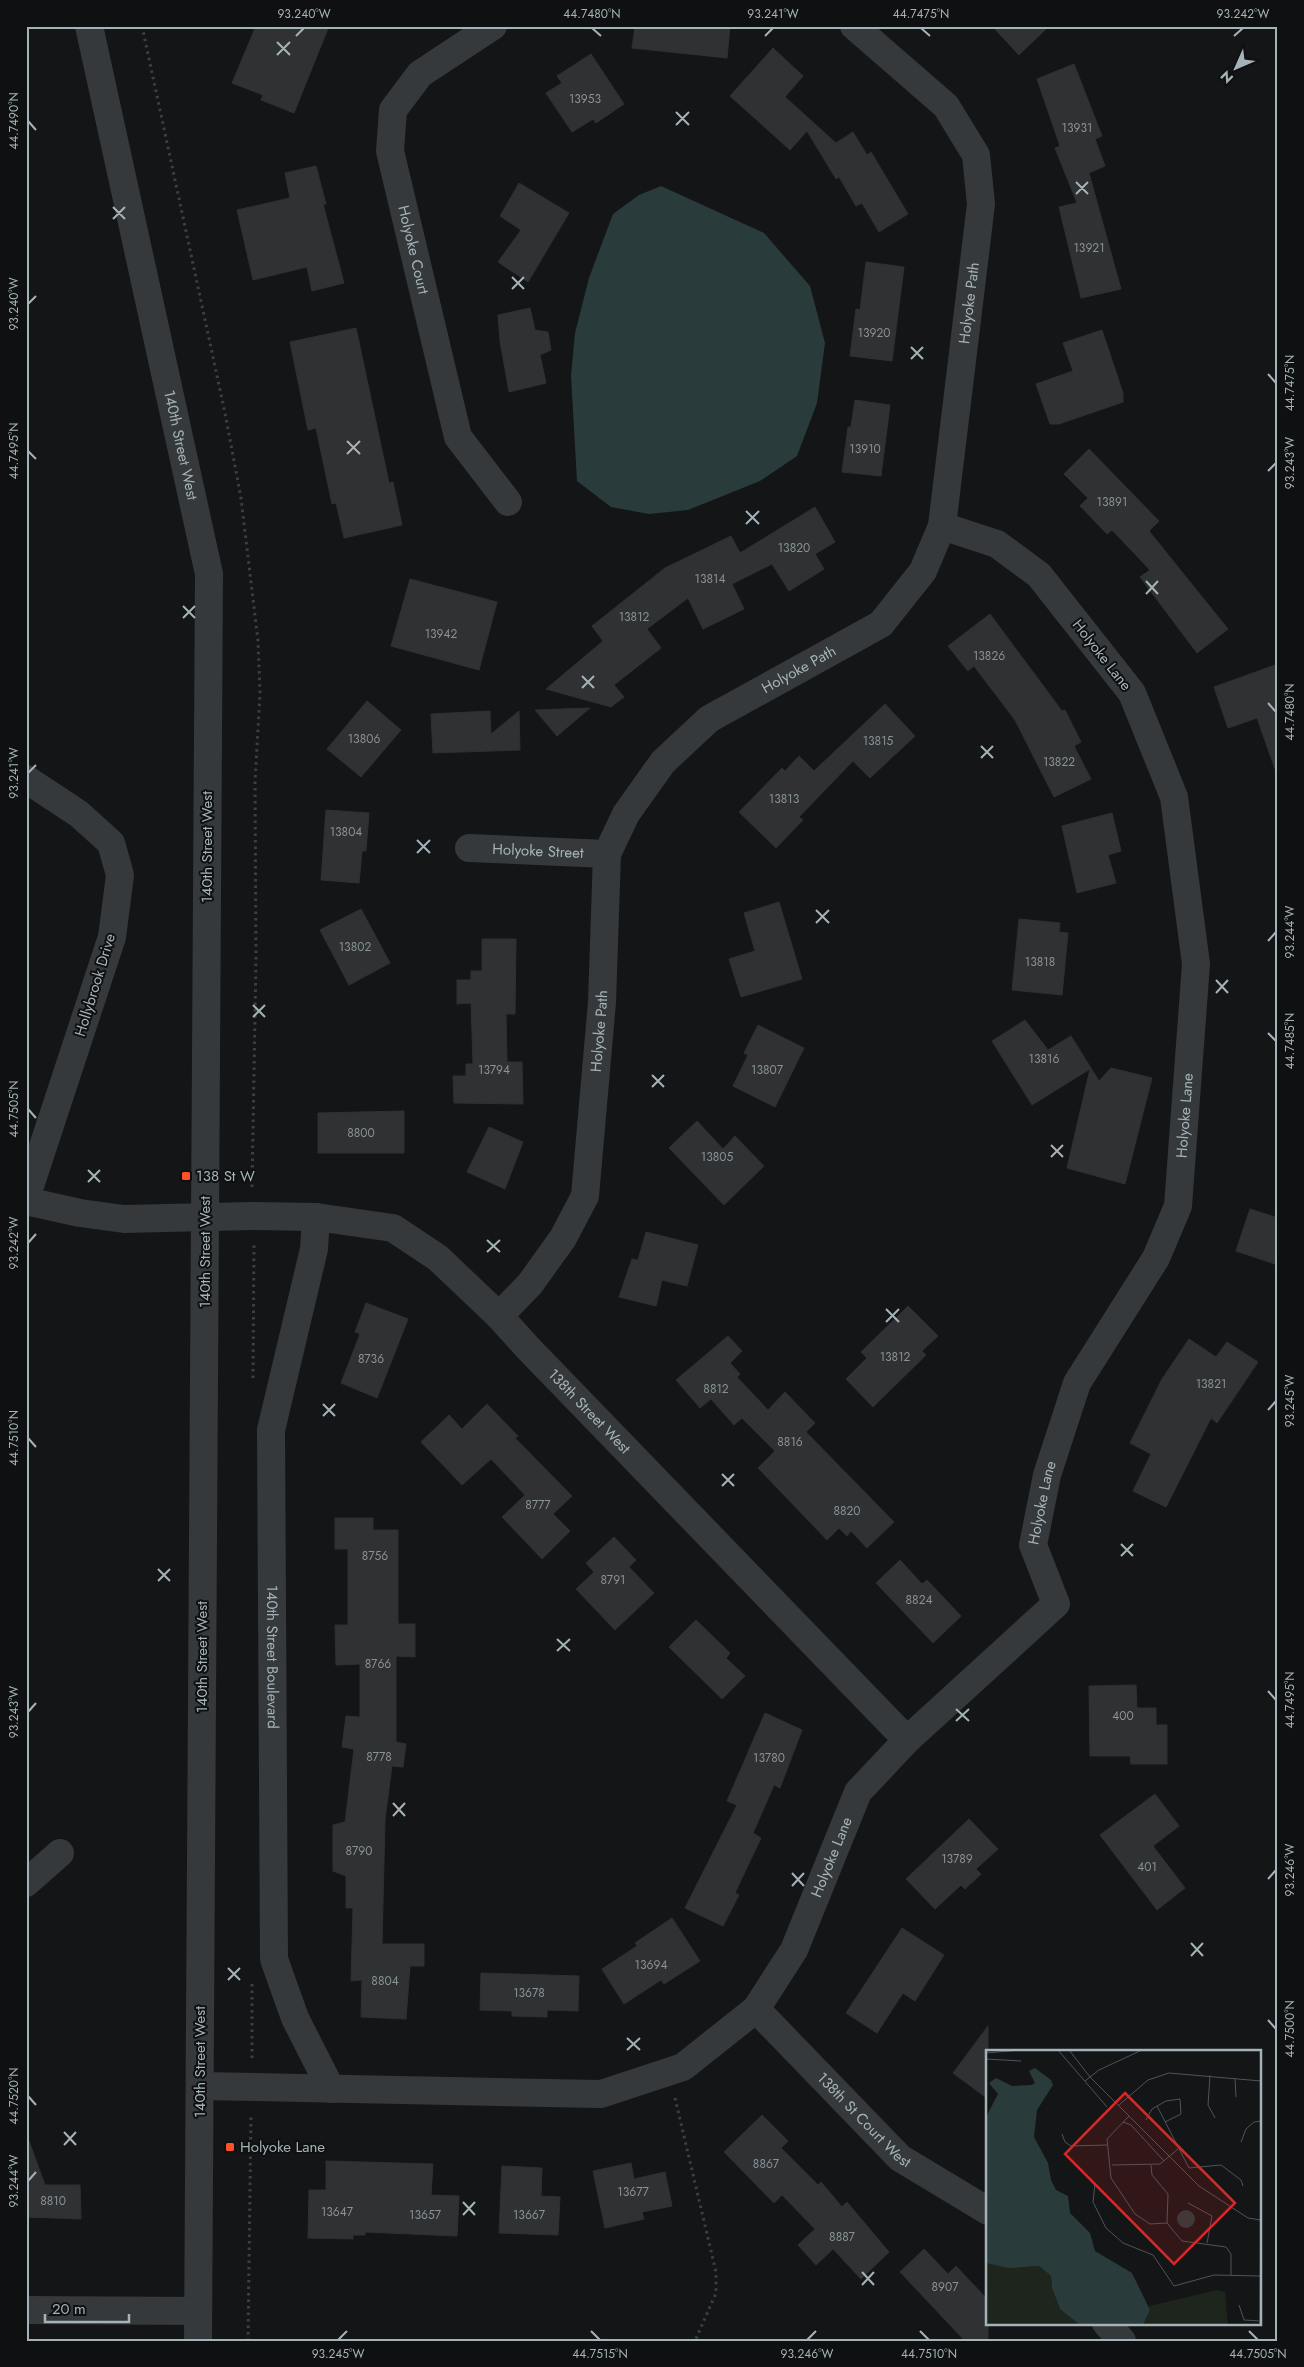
<svg xmlns="http://www.w3.org/2000/svg" width="1304" height="2367" font-family="Jost,sans-serif">
  <rect width="100%" height="100%" fill="#141516"/>
  <path fill="#2a3b3b" d="M 661,186 L 764,233 L 810,286 L 825,343 L 817,403 L 797,456 L 760,481 L 688,510 L 649,514 L 611,507 L 577,481 L 571,376 L 575,333 L 589,278 L 613,214 L 639,195 Z"/>
  <path fill="#2f3133" stroke="#2e3033" d="M 256,26 L 329,26 L 294,113 L 261,100 L 263,95 L 232,83 Z
    M 635,26 L 730,26 L 727,58 L 632,48 Z
    M 992,26 L 1049,26 L 1019,55 Z
    M 773,48 L 803,76 L 785,97 L 836,143 L 853,132 L 867,155 L 871,152 L 908,214 L 879,232 L 862,203 L 856,206 L 839,177 L 836,179 L 807,131 L 790,150 L 730,96 Z
    M 591,54 L 624,104 L 596,123 L 593,119 L 572,132 L 546,93 L 562,83 L 557,76 Z
    M 1074,64 L 1102,136 L 1095,139 L 1105,166 L 1089,173 L 1121,289 L 1081,298 L 1059,207 L 1077,203 L 1055,148 L 1060,146 L 1037,79 Z
    M 316,166 L 326,204 L 323,204 L 344,283 L 312,291 L 307,267 L 253,280 L 237,210 L 290,198 L 285,173 Z
    M 519,183 L 569,213 L 528,282 L 498,262 L 521,230 L 500,216 Z
    M 866,262 L 904,267 L 892,361 L 850,356 L 856,309 L 860,310 Z
    M 530,308 L 535,330 L 548,332 L 551,350 L 540,355 L 546,383 L 509,392 L 500,341 L 498,315 Z
    M 356,328 L 389,483 L 393,482 L 402,525 L 344,538 L 336,503 L 332,504 L 316,428 L 308,430 L 290,342 Z
    M 1102,330 L 1123,393 L 1123,402 L 1059,424 L 1050,424 L 1036,384 L 1073,371 L 1063,343 Z
    M 855,400 L 890,405 L 881,476 L 842,472 L 848,427 L 851,427 Z
    M 1089,449 L 1159,521 L 1149,531 L 1228,629 L 1197,653 L 1140,577 L 1150,570 L 1112,530 L 1107,534 L 1080,506 L 1088,498 L 1064,474 Z
    M 815,507 L 835,542 L 815,554 L 824,569 L 789,591 L 772,564 L 732,584 L 744,609 L 703,629 L 688,598 L 647,629 L 661,648 L 614,685 L 624,697 L 611,707 L 546,689 L 603,641 L 592,626 L 665,568 L 731,536 L 740,553 Z
    M 410,579 L 497,602 L 479,670 L 391,646 Z
    M 990,614 L 1062,711 L 1065,710 L 1081,742 L 1074,746 L 1091,779 L 1054,797 L 1015,720 L 974,666 L 968,671 L 948,646 Z
    M 1278,664 L 1278,768 L 1275,769 L 1257,718 L 1228,728 L 1214,687 Z
    M 367,701 L 401,730 L 361,777 L 327,749 Z
    M 885,704 L 915,736 L 870,778 L 853,761 L 799,817 L 803,820 L 776,848 L 739,812 L 782,768 L 785,771 L 799,756 L 814,771 Z
    M 590,708 L 557,736 L 535,710 Z
    M 490,711 L 491,734 L 519,711 L 520,750 L 433,753 L 431,714 Z
    M 326,810 L 369,813 L 366,851 L 362,851 L 359,883 L 321,880 Z
    M 1112,813 L 1121,851 L 1108,855 L 1116,883 L 1077,893 L 1062,826 Z
    M 779,902 L 802,979 L 741,997 L 729,959 L 755,951 L 744,913 Z
    M 361,909 L 390,963 L 349,985 L 320,930 Z
    M 1019,919 L 1060,923 L 1059,932 L 1068,933 L 1062,995 L 1012,990 Z
    M 482,939 L 516,939 L 515,1014 L 506,1014 L 507,1062 L 522,1062 L 523,1104 L 454,1103 L 453,1076 L 466,1076 L 466,1064 L 473,1064 L 471,1003 L 457,1004 L 457,980 L 471,980 L 471,971 L 482,971 Z
    M 1025,1020 L 1048,1050 L 1071,1036 L 1099,1081 L 1111,1068 L 1152,1078 L 1125,1184 L 1067,1168 L 1090,1069 L 1032,1105 L 992,1041 Z
    M 758,1025 L 804,1048 L 775,1107 L 733,1086 L 748,1055 L 744,1053 Z
    M 404,1111 L 404,1153 L 318,1153 L 318,1113 Z
    M 697,1121 L 723,1149 L 735,1136 L 764,1166 L 724,1205 L 669,1148 Z
    M 489,1127 L 523,1142 L 505,1189 L 467,1172 Z
    M 1250,1209 L 1278,1218 L 1278,1265 L 1236,1251 Z
    M 646,1232 L 698,1245 L 687,1286 L 662,1280 L 656,1306 L 619,1297 L 632,1259 L 638,1260 Z
    M 366,1303 L 408,1319 L 377,1398 L 341,1383 L 360,1334 L 355,1332 Z
    M 908,1306 L 938,1336 L 922,1351 L 926,1355 L 873,1407 L 846,1379 L 867,1358 L 861,1352 Z
    M 728,1336 L 742,1351 L 730,1363 L 740,1374 L 737,1377 L 768,1410 L 785,1392 L 815,1423 L 806,1432 L 894,1522 L 867,1548 L 851,1531 L 847,1536 L 839,1528 L 827,1540 L 758,1468 L 775,1451 L 742,1418 L 734,1425 L 711,1399 L 700,1408 L 676,1380 Z
    M 1189,1339 L 1216,1357 L 1227,1342 L 1258,1362 L 1217,1423 L 1211,1418 L 1166,1507 L 1133,1491 L 1151,1454 L 1130,1443 L 1162,1379 Z
    M 487,1404 L 518,1436 L 515,1438 L 572,1496 L 553,1514 L 570,1531 L 542,1559 L 502,1517 L 525,1495 L 491,1459 L 462,1485 L 421,1442 L 449,1415 L 462,1429 Z
    M 335,1518 L 373,1518 L 373,1530 L 398,1530 L 398,1624 L 415,1624 L 415,1657 L 396,1656 L 396,1742 L 406,1744 L 403,1767 L 392,1766 L 385,1820 L 382,1944 L 424,1944 L 424,1966 L 410,1966 L 406,2019 L 361,2017 L 362,1980 L 351,1981 L 353,1908 L 346,1908 L 346,1876 L 333,1871 L 333,1825 L 345,1822 L 354,1749 L 342,1747 L 346,1716 L 360,1717 L 360,1664 L 336,1665 L 335,1625 L 348,1625 L 348,1549 L 335,1549 Z
    M 614,1537 L 636,1560 L 629,1567 L 654,1593 L 615,1630 L 576,1589 L 594,1572 L 586,1563 Z
    M 900,1560 L 922,1584 L 927,1580 L 961,1616 L 933,1643 L 876,1583 Z
    M 696,1620 L 730,1653 L 726,1658 L 745,1676 L 722,1699 L 669,1647 Z
    M 1136,1685 L 1137,1708 L 1156,1708 L 1156,1725 L 1167,1725 L 1167,1764 L 1131,1764 L 1130,1756 L 1090,1756 L 1089,1686 Z
    M 765,1713 L 802,1730 L 780,1788 L 774,1785 L 753,1833 L 761,1838 L 735,1893 L 739,1895 L 723,1926 L 685,1908 L 737,1805 L 727,1801 Z
    M 1155,1794 L 1179,1826 L 1153,1846 L 1185,1888 L 1157,1910 L 1100,1835 Z
    M 969,1819 L 998,1849 L 976,1869 L 981,1874 L 965,1889 L 961,1885 L 935,1909 L 906,1879 Z
    M 672,1918 L 700,1961 L 664,1984 L 661,1980 L 624,2004 L 602,1969 L 637,1946 L 635,1943 Z
    M 902,1928 L 944,1955 L 915,2001 L 903,1993 L 877,2033 L 846,2013 Z
    M 481,1973 L 579,1976 L 578,2011 L 547,2010 L 547,2017 L 512,2016 L 512,2011 L 480,2010 Z
    M 988,2026 L 988,2099 L 953,2073 Z
    M 762,2115 L 788,2141 L 781,2148 L 818,2185 L 821,2182 L 842,2207 L 847,2202 L 889,2252 L 861,2279 L 833,2249 L 816,2265 L 798,2245 L 815,2229 L 782,2195 L 774,2203 L 724,2152 Z
    M 29,2141 L 45,2185 L 80,2185 L 81,2219 L 26,2217 L 26,2142 Z
    M 326,2161 L 433,2164 L 431,2195 L 459,2196 L 457,2236 L 365,2232 L 365,2235 L 353,2235 L 353,2239 L 308,2238 L 309,2190 L 326,2190 Z
    M 631,2163 L 634,2179 L 665,2172 L 672,2206 L 642,2212 L 644,2219 L 605,2228 L 593,2171 Z
    M 502,2166 L 542,2168 L 541,2196 L 560,2197 L 558,2235 L 499,2233 Z
    M 924,2249 L 948,2274 L 956,2266 L 988,2300 L 988,2341 L 965,2341 L 900,2272 Z"/>
  <g fill="none" stroke-linecap="round" stroke-linejoin="round">
    <path stroke="#3b4143" stroke-width="3" stroke-dasharray="2.5 4" stroke-linecap="butt" d="M 142,26 L 225,413 L 241,498 L 258,641 L 260,693 L 255,782 L 256,959 L 252,1188
      M 253,1378 L 254,1244
      M 252,1984 L 252,2060
      M 675,2098 L 716,2272 L 716,2293 L 695,2341
      M 248,2341 L 251,2114"/>
    <g stroke="#35393c" stroke-width="28">
      <path id="s1" d="M 89,26 L 209,574 L 198,2341"/>
      <path id="s2" d="M 493,26 L 420,74 L 393,110 L 390,151 L 458,437 L 508,502"/>
      <path d="M 26,779 L 79,814 L 111,843 L 120,875 L 112,937 L 26,1198"/>
      <path id="s3" d="M 469,848 L 607,854"/>
      <path id="s4" d="M 26,1201 L 80,1213 L 124,1219 L 252,1216 L 316,1217 L 393,1228 L 438,1258 L 499,1316 L 527,1347 L 907,1740"/>
      <path id="s5" d="M 316,1217 L 314,1249 L 271,1430 L 274,1959 L 295,2018 L 331,2089"/>
      <path id="s6" d="M 499,1316 L 530,1284 L 563,1238 L 585,1196 L 602,1002 L 607,854 L 626,814 L 663,762 L 709,719 L 881,624 L 923,571 L 942,526 L 981,204 L 976,155 L 946,106 L 854,26"/>
      <path d="M 26,1883 L 60,1853"/>
      <path id="s7" d="M 756,2009 L 900,2158 L 988,2211"/>
      <path id="s8" d="M 200,2086 L 601,2094 L 683,2067 L 756,2009 L 794,1950 L 858,1792 L 907,1740 L 1056,1604 L 1033,1545 L 1047,1475 L 1077,1383 L 1156,1258 L 1178,1206 L 1196,964 L 1174,797 L 1132,693 L 1039,575 L 997,544 L 942,526"/>
      <path d="M 26,2310 L 198,2311"/>
      <path d="M 1106,2323 L 1122,2341"/>
    </g>
  </g>
  <path fill="none" stroke="#a5b3b8" stroke-width="2" d="M 592,28 L 601,36M 921,28 L 930,36M 296,36 L 304,28M 765,36 L 773,28M 1234,36 L 1243,28M 277,42 L 290,55M 277,55 L 290,42M 676,112 L 689,125M 28,121 L 36,130M 676,125 L 689,112M 1076,182 L 1088,194M 1076,194 L 1088,182M 113,207 L 125,219M 113,219 L 125,207M 512,277 L 524,289M 512,289 L 524,277M 28,304 L 36,296M 911,347 L 923,359M 911,359 L 923,347M 1268,374 L 1276,383M 347,441 L 360,454M 28,451 L 36,459M 347,454 L 360,441M 1268,471 L 1276,463M 746,511 L 759,524M 746,524 L 759,511M 1146,581 L 1158,594M 1146,594 L 1158,581M 183,606 L 195,618M 183,618 L 195,606M 582,676 L 594,688M 582,688 L 594,676M 1268,703 L 1276,712M 981,746 L 993,758M 981,758 L 993,746M 28,773 L 36,765M 417,840 L 430,853M 417,853 L 430,840M 816,910 L 829,923M 816,923 L 829,910M 1268,941 L 1276,932M 1216,980 L 1228,993M 1216,993 L 1228,980M 253,1005 L 265,1017M 253,1017 L 265,1005M 1268,1033 L 1276,1041M 652,1075 L 664,1087M 652,1087 L 664,1075M 28,1109 L 36,1118M 1051,1145 L 1063,1157M 1051,1157 L 1063,1145M 88,1170 L 100,1182M 88,1182 L 100,1170M 487,1240 L 500,1252M 28,1243 L 36,1234M 487,1252 L 500,1240M 886,1309 L 899,1322M 886,1322 L 899,1309M 323,1404 L 335,1416M 1268,1410 L 1276,1401M 323,1416 L 335,1404M 28,1438 L 36,1447M 722,1474 L 734,1486M 722,1486 L 734,1474M 1121,1544 L 1133,1556M 1121,1556 L 1133,1544M 158,1569 L 170,1581M 158,1581 L 170,1569M 557,1639 L 570,1651M 557,1651 L 570,1639M 1268,1691 L 1276,1700M 956,1709 L 969,1721M 28,1712 L 36,1703M 956,1721 L 969,1709M 393,1803 L 405,1816M 393,1816 L 405,1803M 792,1873 L 804,1886M 1268,1879 L 1276,1870M 792,1886 L 804,1873M 1191,1943 L 1203,1956M 1191,1956 L 1203,1943M 228,1968 L 240,1980M 228,1980 L 240,1968M 1268,2020 L 1276,2029M 627,2038 L 640,2050M 627,2050 L 640,2038M 28,2096 L 36,2105M 64,2132 L 76,2145M 64,2145 L 76,2132M 28,2181 L 36,2172M 463,2202 L 475,2215M 463,2215 L 475,2202M 862,2272 L 874,2285M 862,2285 L 874,2272M 591,2331 L 600,2340M 920,2331 L 929,2340M 1249,2331 L 1258,2340M 338,2340 L 347,2331M 807,2340 L 816,2331"/>
  <g fill="#fe5125" stroke="#0f1011" stroke-width="2">
    <rect x="181" y="1171" width="10" height="10" rx="2.5"/>
    <rect x="225" y="2142" width="10" height="10" rx="2.5"/>
  </g>
  <g text-anchor="middle" stroke-width="4" stroke-linejoin="round" paint-order="stroke">
    <g font-size="12" fill="#889297">
      <text x="585" y="103">13953</text>
      <text x="1077" y="132">13931</text>
      <text x="1089" y="252">13921</text>
      <text x="874" y="337">13920</text>
      <text x="865" y="453">13910</text>
      <text x="1112" y="506">13891</text>
      <text x="794" y="552">13820</text>
      <text x="710" y="583">13814</text>
      <text x="634" y="621">13812</text>
      <text x="441" y="638">13942</text>
      <text x="989" y="660">13826</text>
      <text x="364" y="743">13806</text>
      <text x="878" y="745">13815</text>
      <text x="1059" y="766">13822</text>
      <text x="784" y="803">13813</text>
      <text x="346" y="836">13804</text>
      <text x="355" y="951">13802</text>
      <text x="1040" y="966">13818</text>
      <text x="1044" y="1063">13816</text>
      <text x="494" y="1074">13794</text>
      <text x="767" y="1074">13807</text>
      <text x="361" y="1137">8800</text>
      <text x="717" y="1161">13805</text>
      <text x="895" y="1361">13812</text>
      <text x="371" y="1363">8736</text>
      <text x="1211" y="1388">13821</text>
      <text x="716" y="1393">8812</text>
      <text x="790" y="1446">8816</text>
      <text x="538" y="1509">8777</text>
      <text x="847" y="1515">8820</text>
      <text x="375" y="1560">8756</text>
      <text x="613" y="1584">8791</text>
      <text x="919" y="1604">8824</text>
      <text x="378" y="1668">8766</text>
      <text x="1123" y="1720">400</text>
      <text x="379" y="1761">8778</text>
      <text x="769" y="1762">13780</text>
      <text x="359" y="1855">8790</text>
      <text x="957" y="1863">13789</text>
      <text x="1147" y="1871">401</text>
      <text x="651" y="1969">13694</text>
      <text x="385" y="1985">8804</text>
      <text x="529" y="1997">13678</text>
      <text x="766" y="2168">8867</text>
      <text x="633" y="2196">13677</text>
      <text x="53" y="2205">8810</text>
      <text x="337" y="2216">13647</text>
      <text x="425" y="2219">13657</text>
      <text x="529" y="2219">13667</text>
      <text x="842" y="2241">8887</text>
      <text x="945" y="2291">8907</text>
    </g>
    <g font-size="15" fill="#a5b3b8" stroke="#0f1011">
      <text dy="5" stroke="none"><textPath href="#s2" startOffset="275">Holyoke Court</textPath></text>
      <text dy="5" stroke="none"><textPath href="#s6" startOffset="1200">Holyoke Path</textPath></text>
      <text dy="5" stroke="none"><textPath href="#s1" startOffset="429">140th Street West</textPath></text>
      <text transform="translate(1102 655) rotate(52)" y="5">Holyoke Lane</text>
      <text dy="5" stroke="none"><textPath href="#s6" startOffset="765">Holyoke Path</textPath></text>
      <text transform="translate(207 847) rotate(-90)" y="5">140th Street West</text>
      <text dy="5" stroke="none"><textPath href="#s3" startOffset="69">Holyoke Street</textPath></text>
      <text transform="translate(95 985) rotate(-73)" y="5">Hollybrook Drive</text>
      <text dy="5" stroke="none"><textPath href="#s6" startOffset="314">Holyoke Path</textPath></text>
      <text dy="5" stroke="none"><textPath href="#s8" startOffset="1621">Holyoke Lane</textPath></text>
      <text transform="translate(205 1252) rotate(-90)" y="5">140th Street West</text>
      <text dy="5" stroke="none"><textPath href="#s4" startOffset="639">138th Street West</textPath></text>
      <text dy="5" stroke="none"><textPath href="#s8" startOffset="1201">Holyoke Lane</textPath></text>
      <text transform="translate(202 1657) rotate(-90)" y="5">140th Street West</text>
      <text dy="5" stroke="none"><textPath href="#s5" startOffset="445">140th Street Boulevard</textPath></text>
      <text dy="5" stroke="none"><textPath href="#s8" startOffset="751">Holyoke Lane</textPath></text>
      <text transform="translate(200 2062) rotate(-90)" y="5">140th Street West</text>
      <text dy="5" stroke="none"><textPath href="#s7" startOffset="155">138th St Court West</textPath></text>
    </g>
    <g font-size="15" fill="#a5b3b8" stroke="#0f1011" text-anchor="start">
      <text x="196" y="1181">138 St W</text>
      <text x="240" y="2152">Holyoke Lane</text>
    </g>
  </g>
  <g transform="translate(986 2050)">
    <rect width="275" height="275" fill="#141516"/>
    <path d="M 0,213 L 31,217 L 53,216 L 65,226 L 66,238 L 74,259 L 94,275 L 0,275 ZM 231,240 L 239,242 L 242,275 L 157,275 L 164,260 L 163,256 Z" fill="#1e251c"/>
    <path d="M 49,18 L 65,30 L 67,35 L 51,60 L 48,87 L 62,113 L 65,130 L 70,140 L 82,146 L 84,163 L 104,183 L 109,201 L 146,223 L 164,260 L 157,275 L 94,275 L 74,259 L 66,238 L 65,226 L 53,216 L 23,218 L 0,213 L 0,67 L 12,44 L 3,33 L 10,28 L 26,36 L 46,35 L 49,33 L 43,21 ZM191 169a9 9 0 1 1 18 0a9 9 0 1 1-18 0Z" fill="#2a3b3b"/>
    <path fill="none" stroke="#4e5457" stroke-width="1" d="M 72,0 L 121,57M 83,0 L 104,27 L 213,136 L 262,168 L 275,170M 0,3 L 36,0M 0,9 L 35,11M 224,25 L 222,55 L 229,68M 249,28 L 250,47M 99,31 L 113,20 L 156,0M 133,55 L 162,30 L 183,23 L 275,31M 171,56 L 203,118 L 235,115 L 255,130 L 257,136M 143,66 L 121,89 L 125,128 L 149,164 L 164,174 L 181,173M 160,70 L 166,59 L 180,51 L 194,49 L 195,64 L 179,72M 137,72 L 145,75 L 178,111M 76,84 L 79,92 L 85,96 L 121,95M 255,92 L 260,79 L 268,72 L 275,71M 126,115 L 174,114 L 192,99M 165,115 L 166,125 L 182,144 L 181,173 L 196,191 L 240,197 L 245,204 L 245,225M 102,126 L 109,134 L 107,152 L 120,178 L 137,193 L 167,205 L 188,236 L 228,225 L 274,226M 202,153 L 226,166 L 221,193M 253,255 L 258,270 L 274,271M 274,275 L 275,122"/>
    <path fill="#d62828" fill-opacity="0.15" stroke="#d62828" stroke-width="2.5" d="M 139,43 L 249,153 L 188,214 L 79,104 Z"/>
    <rect width="275" height="275" fill="none" stroke="#a5b3b8" stroke-width="2.5"/>
  </g>
  <rect width="1304" height="2367" fill="none" stroke="#0f1011" stroke-width="55"/>
  <g transform="translate(1236 68) rotate(225)" stroke="#0f1011" stroke-width="4" paint-order="stroke">
  <path d="M0-4L9 19L0 12L-9 19Z" fill="#a5b3b8"/>
  <text y="-8" font-size="14" font-weight="bold" text-anchor="middle" fill="#a5b3b8">N</text>
  </g>
  <path d="M45 2314v8h84v-8" fill="none" stroke="#a5b3b8" stroke-width="2.5"/>
  <text x="52" y="2314" font-size="15" fill="#a5b3b8" stroke="#0f1011" stroke-width="4" paint-order="stroke">20 m</text>
  <rect x="28" y="28" width="1248" height="2312" fill="none" stroke="#a5b3b8" stroke-width="2"/>
  <g font-size="12" text-anchor="middle" fill="#a5b3b8">
    <text x="304" y="18">93.240°W</text>
    <text x="592" y="18">44.7480°N</text>
    <text x="773" y="18">93.241°W</text>
    <text x="921" y="18">44.7475°N</text>
    <text x="1243" y="18">93.242°W</text>
    <text transform="translate(14 121) rotate(-90)" y="4">44.7490°N</text>
    <text transform="translate(14 304) rotate(-90)" y="4">93.240°W</text>
    <text transform="translate(1290 383) rotate(-90)" y="4">44.7475°N</text>
    <text transform="translate(14 451) rotate(-90)" y="4">44.7495°N</text>
    <text transform="translate(1290 463) rotate(-90)" y="4">93.243°W</text>
    <text transform="translate(1290 712) rotate(-90)" y="4">44.7480°N</text>
    <text transform="translate(14 773) rotate(-90)" y="4">93.241°W</text>
    <text transform="translate(1290 932) rotate(-90)" y="4">93.244°W</text>
    <text transform="translate(1290 1041) rotate(-90)" y="4">44.7485°N</text>
    <text transform="translate(14 1109) rotate(-90)" y="4">44.7505°N</text>
    <text transform="translate(14 1243) rotate(-90)" y="4">93.242°W</text>
    <text transform="translate(1290 1401) rotate(-90)" y="4">93.245°W</text>
    <text transform="translate(14 1438) rotate(-90)" y="4">44.7510°N</text>
    <text transform="translate(1290 1700) rotate(-90)" y="4">44.7495°N</text>
    <text transform="translate(14 1712) rotate(-90)" y="4">93.243°W</text>
    <text transform="translate(1290 1870) rotate(-90)" y="4">93.246°W</text>
    <text transform="translate(1290 2029) rotate(-90)" y="4">44.7500°N</text>
    <text transform="translate(14 2096) rotate(-90)" y="4">44.7520°N</text>
    <text transform="translate(14 2181) rotate(-90)" y="4">93.244°W</text>
    <text x="338" y="2358">93.245°W</text>
    <text x="600" y="2358">44.7515°N</text>
    <text x="807" y="2358">93.246°W</text>
    <text x="929" y="2358">44.7510°N</text>
    <text x="1258" y="2358">44.7505°N</text>
  </g>
</svg>
